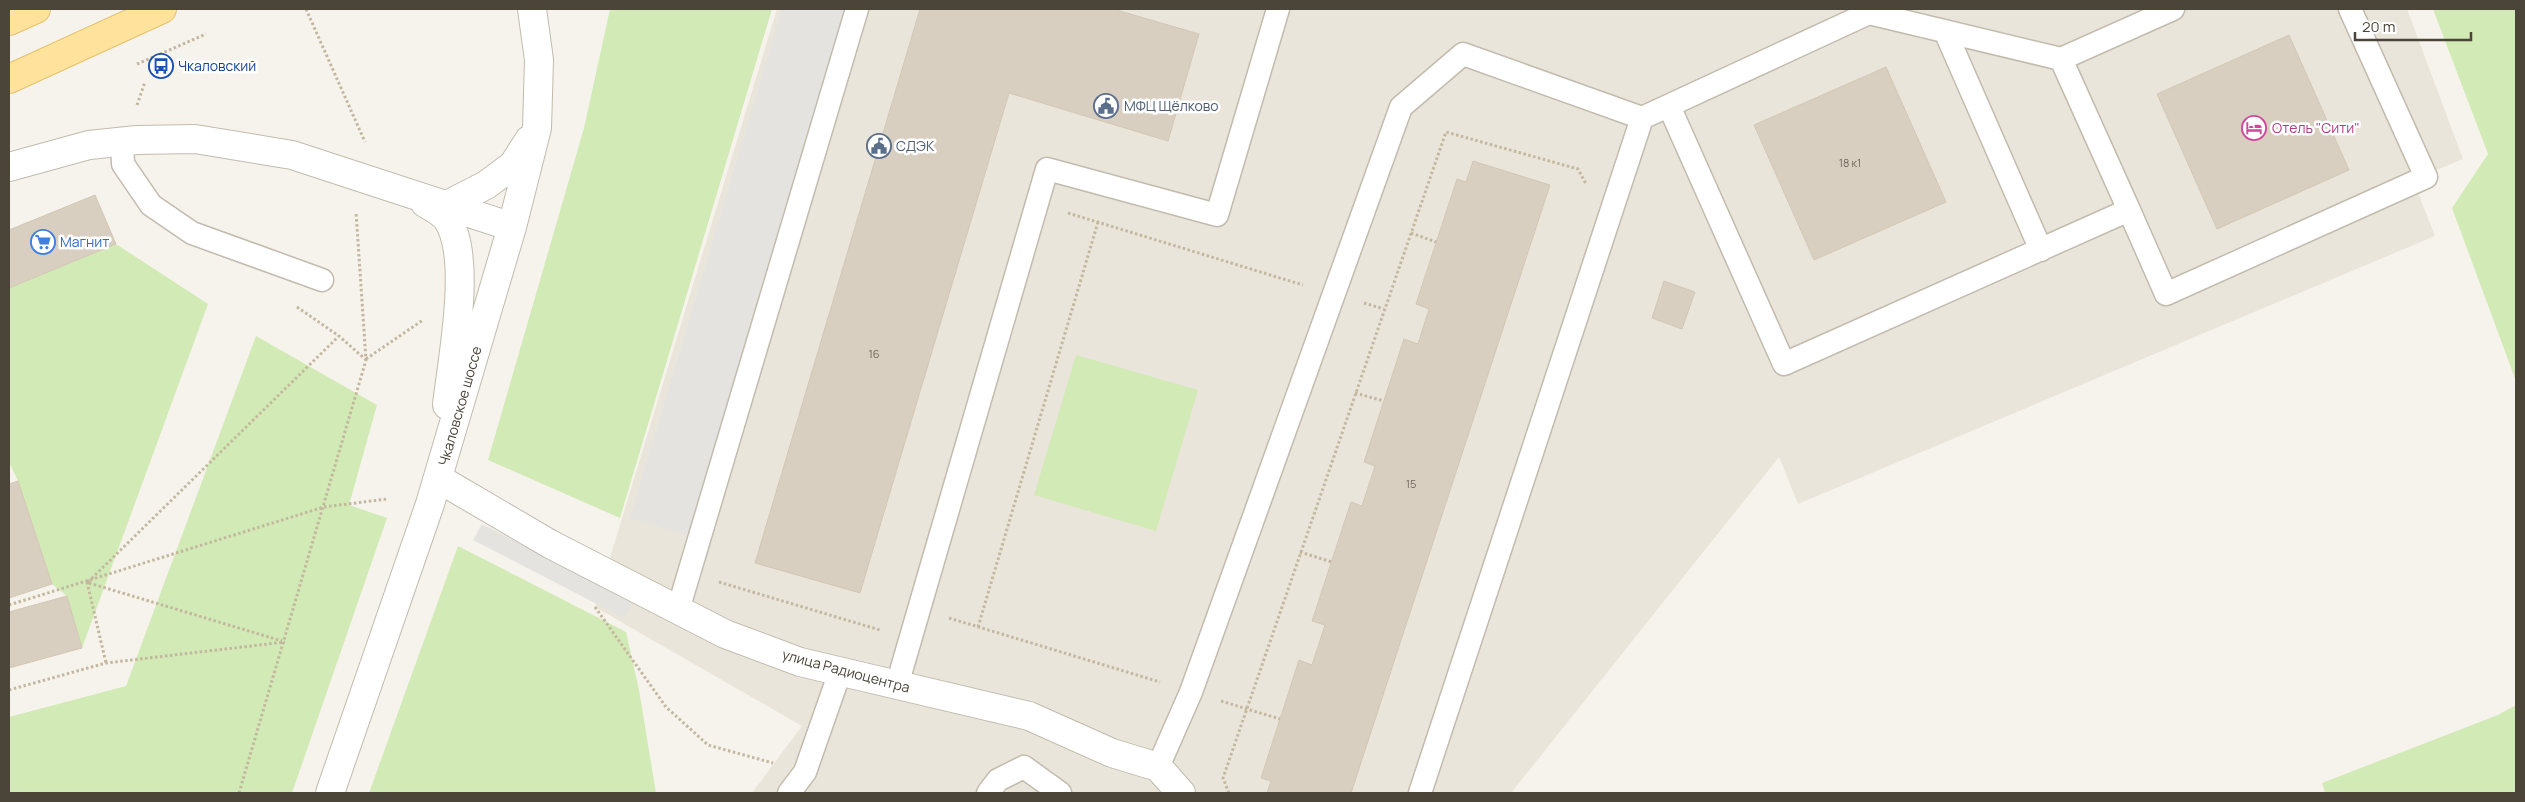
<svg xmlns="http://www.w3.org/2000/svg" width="2525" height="802" font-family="Manrope,sans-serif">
  <rect width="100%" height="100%" fill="#f6f3ec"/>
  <path fill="#eae5da" d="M 777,9 L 2407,9 L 2463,159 L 2413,180 L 2435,236 L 1798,504 L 1779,457 L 1511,793 L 752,793 L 802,726 L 595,607 Z"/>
  <path fill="#d2eab5" d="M 610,9 L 772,9 L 620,518 L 488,460 L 584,128 Z
    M 2433,9 L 2516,9 L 2516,381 L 2452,208 L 2488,154 Z
    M 116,244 L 208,304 L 82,648 L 67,596 L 52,584 L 18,481 L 9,462 L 9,288 Z
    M 256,336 L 377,405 L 349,505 L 387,518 L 292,793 L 9,793 L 9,717 L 126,686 Z
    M 1076,355 L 1198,390 L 1156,531 L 1034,495 Z
    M 458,546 L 626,632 L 639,690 L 656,793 L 369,793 Z
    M 2516,705 L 2516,793 L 2325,793 L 2322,783 L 2498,715 Z"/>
  <path fill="#e5e3e0" d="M 782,9 L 848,9 L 691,536 L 630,518 Z
    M 482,524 L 633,602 L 624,618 L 473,540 Z"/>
  <path fill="#d8cfc1" stroke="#d3c7b4" d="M 920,9 L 1113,9 L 1199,34 L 1168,141 L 1009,93 L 860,593 L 755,563 Z
    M 2289,35 L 2349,170 L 2217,229 L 2157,94 Z
    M 1886,67 L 1946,202 L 1814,260 L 1754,125 Z
    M 1473,161 L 1550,185 L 1351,793 L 1267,793 L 1271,781 L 1261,778 L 1299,660 L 1312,665 L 1325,625 L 1312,621 L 1351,502 L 1362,506 L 1375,466 L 1364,462 L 1404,339 L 1418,344 L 1429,309 L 1416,304 L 1457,179 L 1466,182 Z
    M 95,195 L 116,244 L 9,288 L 9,230 Z
    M 1664,281 L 1695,292 L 1682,329 L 1652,318 Z
    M 18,481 L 52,584 L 9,598 L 9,484 Z
    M 67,596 L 82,648 L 9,668 L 9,612 Z"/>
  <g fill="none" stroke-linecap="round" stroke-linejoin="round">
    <defs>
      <path id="service" d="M 1945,31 L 2041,250
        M 2061,59 L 2173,9
        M 1642,118 L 1869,13 L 2061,59 L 2129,210 L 1784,364 L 1669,106
        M 122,141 L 123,164 L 151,205 L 192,233 L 322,280
        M 2129,210 L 2166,294 L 2426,177 L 2350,9
        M 678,610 L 857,9
        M 897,685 L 1047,169 L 1217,215 L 1278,9
        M 1158,767 L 1191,692 L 1401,107 L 1463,54 L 1642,118 L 1420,793
        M 789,793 L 805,772 L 840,672
        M 988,793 L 998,780 L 1024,767 L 1060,793"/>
      <path id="minor" d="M 439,479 L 550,544 L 725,634 L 800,662 L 1029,716 L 1112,753 L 1158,767 L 1181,793"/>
      <path id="tertiary" d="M 9,167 L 89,145 L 137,140 L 195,139 L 292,155 L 512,227
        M 425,203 C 431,207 442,212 447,219 C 473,256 452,359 447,405
        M 447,205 L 486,185 L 513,165 L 529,140
        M 330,793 L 430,504 L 512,227 L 537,128 L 539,60 L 532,9"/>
      <path id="primary" d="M 9,21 L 36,9
        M 9,79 L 162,9"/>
    </defs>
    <use href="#service" stroke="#c2bbae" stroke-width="25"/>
    <use href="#minor" stroke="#c2bbae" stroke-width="30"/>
    <use href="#tertiary" stroke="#c2bbae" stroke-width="30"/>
    <use href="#primary" stroke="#e6c16a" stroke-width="30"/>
    <path stroke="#c4b79f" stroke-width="3" stroke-dasharray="2.5 2.5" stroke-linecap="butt" d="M 306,9 L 365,142
      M 137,64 L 206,34
      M 137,105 L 145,82
      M 1068,213 L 1303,285
      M 1411,233 L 1436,242
      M 1364,303 L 1384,309
      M 297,307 L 339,336 L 365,359
      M 366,359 L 423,320
      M 1355,393 L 1384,401
      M 1300,552 L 1332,562
      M 87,582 L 106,663
      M 88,582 L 339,336
      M 719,582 L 880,630
      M 89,583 L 282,641
      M 9,605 L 324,507 L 387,499
      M 595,607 L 666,707 L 708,745 L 773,763
      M 949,618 L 1160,682
      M 978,627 L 1098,222
      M 9,690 L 106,663 L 285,642
      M 1221,701 L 1280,719
      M 239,793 L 366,360 L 356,212
      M 1229,793 L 1223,778 L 1446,132 L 1578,169 L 1586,184"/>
    <use href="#service" stroke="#fff" stroke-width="22"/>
    <use href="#minor" stroke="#fff" stroke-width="28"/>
    <use href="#tertiary" stroke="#fff" stroke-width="28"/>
    <use href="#primary" stroke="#ffe39c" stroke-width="28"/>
  </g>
  <defs>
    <symbol id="bus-ring" viewBox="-11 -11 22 22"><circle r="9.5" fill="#fff" stroke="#1a4fb4" stroke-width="1.5"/><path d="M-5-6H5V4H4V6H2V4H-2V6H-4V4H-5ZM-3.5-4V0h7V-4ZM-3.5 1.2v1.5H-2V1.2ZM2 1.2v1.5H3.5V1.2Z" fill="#1a4fb4"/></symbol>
    <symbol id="civic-ring" viewBox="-11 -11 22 22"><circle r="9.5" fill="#fff" stroke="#5c6f8a" stroke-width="1.5"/><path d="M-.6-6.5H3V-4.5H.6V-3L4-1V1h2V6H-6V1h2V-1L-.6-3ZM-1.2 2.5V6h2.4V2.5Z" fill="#5c6f8a"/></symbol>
    <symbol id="hotel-ring" viewBox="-11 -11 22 22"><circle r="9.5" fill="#fff" stroke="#d1479c" stroke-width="1.5"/><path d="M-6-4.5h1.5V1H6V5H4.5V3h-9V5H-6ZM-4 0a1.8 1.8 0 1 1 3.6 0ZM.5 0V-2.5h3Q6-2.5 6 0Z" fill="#d1479c"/></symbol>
    <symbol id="supermarket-ring" viewBox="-11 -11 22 22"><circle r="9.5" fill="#fff" stroke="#3f7fe0" stroke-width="1.5"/><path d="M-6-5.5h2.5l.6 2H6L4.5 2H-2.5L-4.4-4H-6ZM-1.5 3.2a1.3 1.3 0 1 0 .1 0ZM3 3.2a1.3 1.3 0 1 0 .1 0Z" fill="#3f7fe0"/></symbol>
  </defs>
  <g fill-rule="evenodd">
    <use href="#bus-ring" x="147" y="52" width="28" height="28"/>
    <use href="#civic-ring" x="1092" y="92" width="28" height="28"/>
    <use href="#hotel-ring" x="2240" y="114" width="28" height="28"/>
    <use href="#civic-ring" x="865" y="132" width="28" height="28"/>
    <use href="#supermarket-ring" x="29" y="228" width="28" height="28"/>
  </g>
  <g text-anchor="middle" stroke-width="5" stroke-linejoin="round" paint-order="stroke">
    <g font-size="11" fill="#6e675b">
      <text x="1850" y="167">18 к1</text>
      <text x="874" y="358">16</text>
      <text x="1411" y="488">15</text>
    </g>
    <g font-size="14" fill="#164399" stroke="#fff" text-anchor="start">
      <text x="178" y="71">Чкаловский</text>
    </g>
    <g font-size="14" fill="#4e5e75" stroke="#fff" text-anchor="start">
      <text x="1124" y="111">МФЦ Щёлково</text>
      <text x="896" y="151">СДЭК</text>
    </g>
    <g font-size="14" fill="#b23c85" stroke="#fff" text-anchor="start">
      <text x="2272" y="133">Отель "Сити"</text>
    </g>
    <g font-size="14" fill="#366cbe" stroke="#fff" text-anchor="start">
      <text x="60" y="247">Магнит</text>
    </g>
    <g font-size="14" fill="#4b4439" stroke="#fff">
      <text transform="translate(460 406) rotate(-74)" y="5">Чкаловское шоссе</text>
      <text transform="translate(846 671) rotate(15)" y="5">улица Радиоцентра</text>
    </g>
  </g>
  <rect width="2525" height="802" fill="none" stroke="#4b4439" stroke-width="20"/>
  <path d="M2355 32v8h116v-8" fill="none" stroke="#4b4439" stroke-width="2.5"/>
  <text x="2362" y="32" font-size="15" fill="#4b4439" stroke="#ffffff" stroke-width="4" paint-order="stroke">20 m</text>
</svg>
